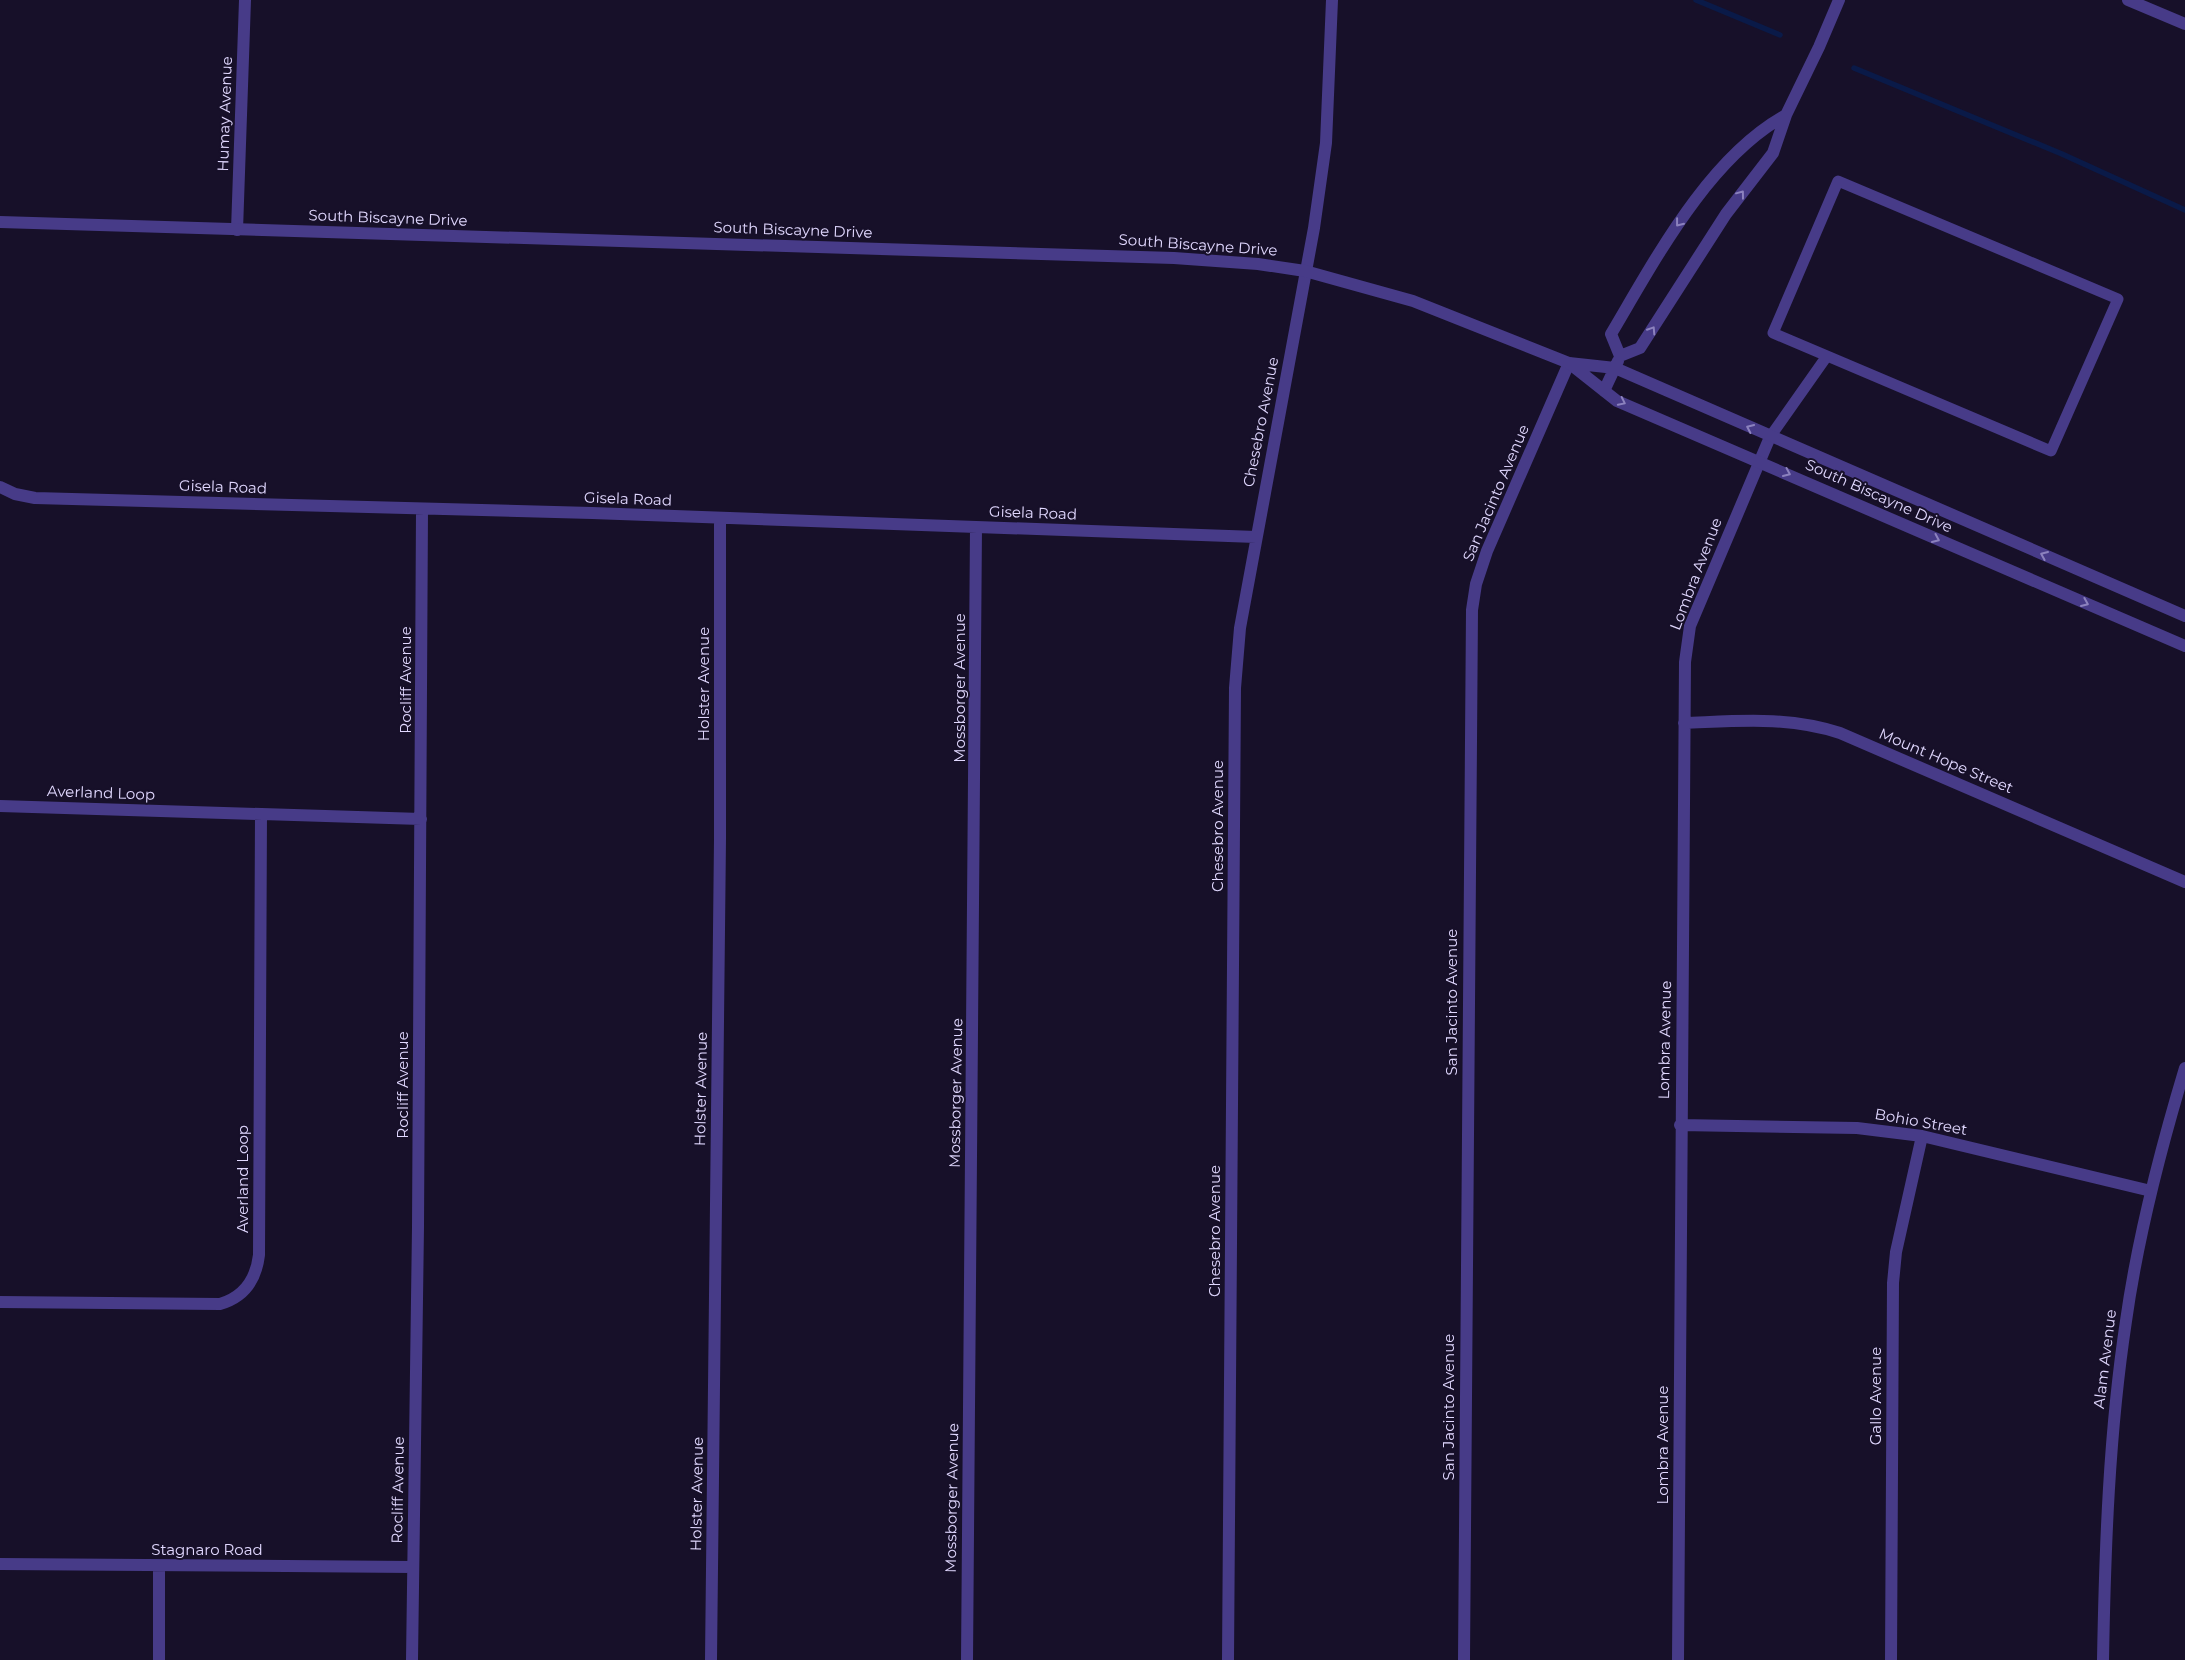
<svg xmlns="http://www.w3.org/2000/svg" width="2185" height="1660" font-family="Montserrat,sans-serif">
  <rect width="100%" height="100%" fill="#171029"/>
  <g fill="none" stroke-linecap="round" stroke-linejoin="round">
    <path stroke="#0a1a48" stroke-width="5.5" d="M 1696,0 L 1780,35
      M 1854,68 L 2062,154 L 2185,210"/>
    <path stroke="#473b88" stroke-width="11" d="M 1838,181 L 2118,299 L 2051,451 L 1773,333 Z
      M 1770,437 L 1827,356"/>
    <path stroke="#473b88" stroke-width="12" d="M 2128,0 L 2185,24
      M 237,230 L 245,0
      M 0,487 L 15,494 L 35,498 L 592,513 L 1256,537
      M 1684,723 C 1739,721 1787,716 1840,733 L 2185,882
      M 0,806 L 421,819
      M 1680,1125 L 1857,1128 L 1922,1136 L 2151,1191
      M 0,1302 L 220,1304 C 244,1297 256,1280 259,1255 L 261,814
      M 0,1564 L 413,1567
      M 159,1566 L 159,1660
      M 412,1660 L 418,1227 L 422,510
      M 711,1660 L 720,839 L 720,518
      M 967,1660 L 976,527
      M 1228,1660 L 1235,688 L 1240,628 L 1314,228 L 1326,143 L 1332,0
      M 1464,1660 L 1472,610 L 1476,584 L 1487,551 L 1569,363
      M 1678,1660 L 1685,662 L 1690,626 L 1770,437
      M 1891,1660 L 1893,1283 L 1896,1252 L 1922,1136
      M 2103,1660 C 2105,1547 2109,1433 2126,1321 C 2138,1235 2160,1151 2185,1068"/>
    <path stroke="#473b88" stroke-width="12" d="M 1786,115 C 1708,158 1655,260 1611,334 L 1620,356 L 1640,348 L 1726,214 L 1773,153 L 1786,115 L 1819,47 L 1839,0
      M 0,222 L 1174,258 L 1258,264 L 1305,271 L 1413,301 L 1569,363 L 1615,368 L 2185,616
      M 1569,363 L 1617,401 L 2185,646
      M 1604,391 L 1618,361"/>
  </g>
  <defs><path id="oneway-chevron" d="M-2-3.5L2.5 0L-2 3.5" fill="none" stroke-width="1.6" stroke-linecap="round" stroke-linejoin="round" transform="scale(1.25)"/></defs>
  <g stroke="#8c82be">
    <use href="#oneway-chevron" transform="translate(1741 194) rotate(-53)"/>
    <use href="#oneway-chevron" transform="translate(1679 223) rotate(128)"/>
    <use href="#oneway-chevron" transform="translate(1652 330) rotate(-57)"/>
    <use href="#oneway-chevron" transform="translate(1622 402) rotate(26)"/>
    <use href="#oneway-chevron" transform="translate(1750 428) rotate(-155)"/>
    <use href="#oneway-chevron" transform="translate(1787 473) rotate(24)"/>
    <use href="#oneway-chevron" transform="translate(1936 539) rotate(24)"/>
    <use href="#oneway-chevron" transform="translate(2044 555) rotate(-157)"/>
    <use href="#oneway-chevron" transform="translate(2085 603) rotate(23)"/>
  </g>
  <g text-anchor="middle" stroke-width="4" stroke-linejoin="round" paint-order="stroke">
    <g font-size="15" fill="#e1d8ff" stroke="#171029">
      <text transform="translate(225 114) rotate(-88)" y="5">Humay Avenue</text>
      <text transform="translate(388 218) rotate(2)" y="5">South Biscayne Drive</text>
      <text transform="translate(793 230) rotate(2)" y="5">South Biscayne Drive</text>
      <text transform="translate(1198 245) rotate(4)" y="5">South Biscayne Drive</text>
      <text transform="translate(1261 422) rotate(-79)" y="5">Chesebro Avenue</text>
      <text transform="translate(223 487) rotate(2)" y="5">Gisela Road</text>
      <text transform="translate(1496 493) rotate(-67)" y="5">San Jacinto Avenue</text>
      <text transform="translate(1879 496) rotate(24)" y="5">South Biscayne Drive</text>
      <text transform="translate(628 499) rotate(2)" y="5">Gisela Road</text>
      <text transform="translate(1033 513) rotate(2)" y="5">Gisela Road</text>
      <text transform="translate(1696 574) rotate(-69)" y="5">Lombra Avenue</text>
      <text transform="translate(406 680) rotate(-90)" y="5">Rocliff Avenue</text>
      <text transform="translate(704 684) rotate(-90)" y="5">Holster Avenue</text>
      <text transform="translate(960 688) rotate(-90)" y="5">Mossborger Avenue</text>
      <text transform="translate(1946 761) rotate(23)" y="5">Mount Hope Street</text>
      <text transform="translate(101 793) rotate(2)" y="5">Averland Loop</text>
      <text transform="translate(1218 826) rotate(-90)" y="5">Chesebro Avenue</text>
      <text transform="translate(1452 1002) rotate(-90)" y="5">San Jacinto Avenue</text>
      <text transform="translate(1665 1040) rotate(-89)" y="5">Lombra Avenue</text>
      <text transform="translate(403 1085) rotate(-90)" y="5">Rocliff Avenue</text>
      <text transform="translate(701 1089) rotate(-89)" y="5">Holster Avenue</text>
      <text transform="translate(956 1093) rotate(-89)" y="5">Mossborger Avenue</text>
      <text transform="translate(1921 1122) rotate(10)" y="5">Bohio Street</text>
      <text transform="translate(243 1179) rotate(-90)" y="5">Averland Loop</text>
      <text transform="translate(1215 1231) rotate(-90)" y="5">Chesebro Avenue</text>
      <text transform="translate(2105 1359) rotate(-83)" y="5">Alam Avenue</text>
      <text transform="translate(1876 1396) rotate(-90)" y="5">Gallo Avenue</text>
      <text transform="translate(1449 1407) rotate(-90)" y="5">San Jacinto Avenue</text>
      <text transform="translate(1663 1445) rotate(-90)" y="5">Lombra Avenue</text>
      <text transform="translate(398 1490) rotate(-89)" y="5">Rocliff Avenue</text>
      <text transform="translate(697 1494) rotate(-89)" y="5">Holster Avenue</text>
      <text transform="translate(952 1498) rotate(-89)" y="5">Mossborger Avenue</text>
      <text x="207" y="1555">Stagnaro Road</text>
    </g>
  </g>
</svg>
